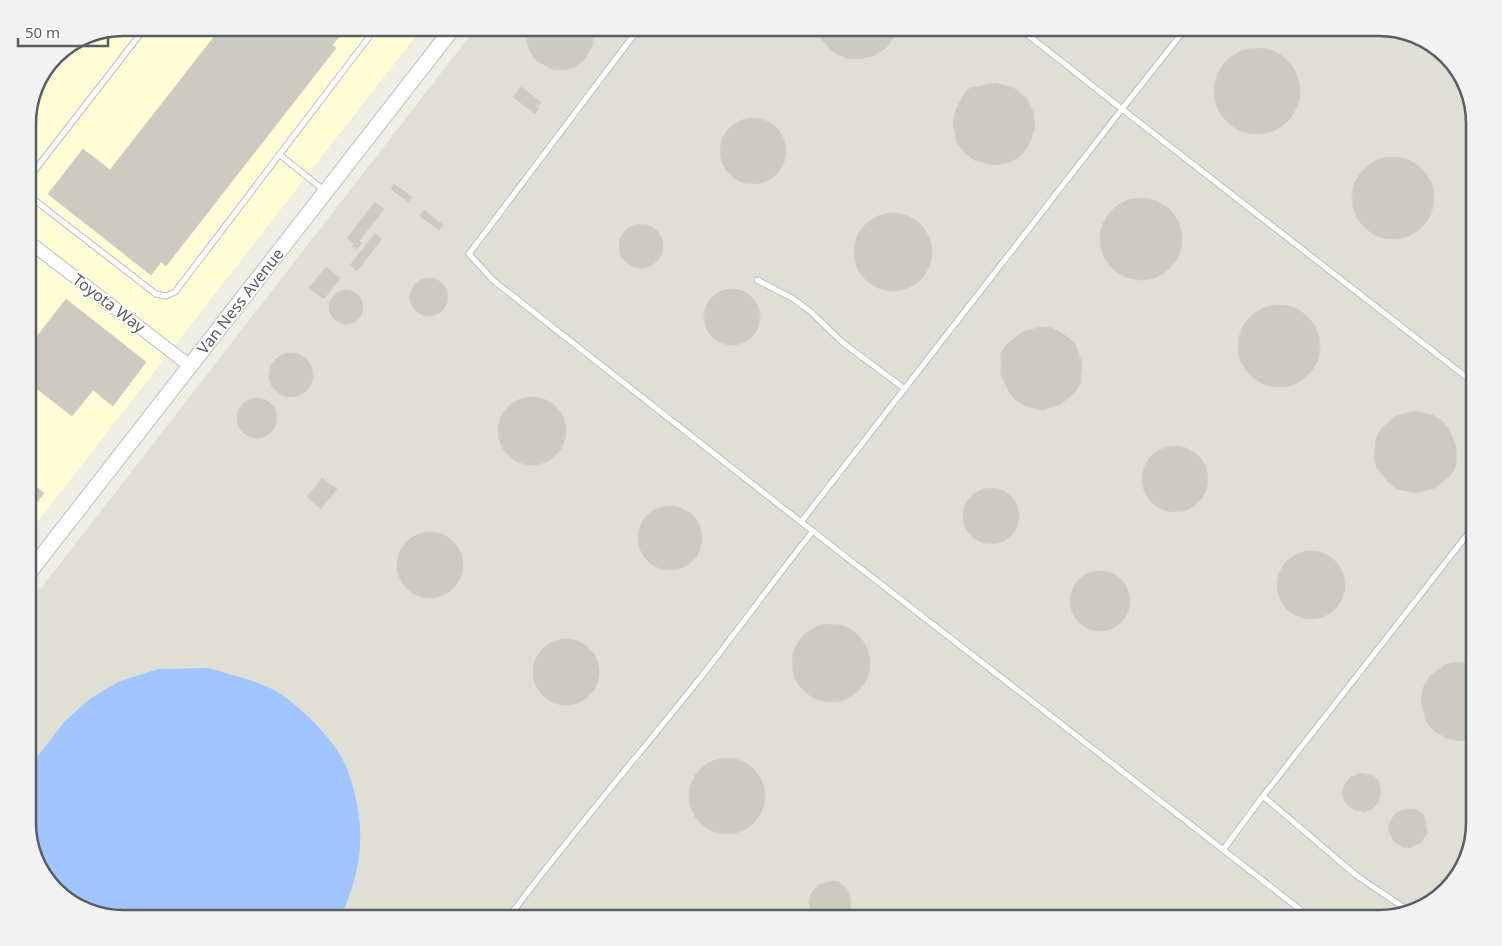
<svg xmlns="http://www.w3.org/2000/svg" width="1502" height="946" font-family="'Noto Sans',sans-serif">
  <rect width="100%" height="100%" fill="#efeee2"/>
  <path fill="#fffdd6" d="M 124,28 L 422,28 L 28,534 L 28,118 L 56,55 L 87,35 Z"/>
  <path fill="#dfdfd6" d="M 476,28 L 1378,28 L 1432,44 L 1462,76 L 1474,123 L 1474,823 L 1458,876 L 1426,906 L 1379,918 L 124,918 L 70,902 L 41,871 L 28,828 L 28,605 Z"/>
  <path fill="#a1c5ff" d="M 207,668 C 229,674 251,679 272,689 C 297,702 334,739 345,764 C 357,792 363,826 359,857 C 356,878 349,899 340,918 L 124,918 L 70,902 L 41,871 L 28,828 L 28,769 L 65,721 L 91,698 L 118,682 L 158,669 Z"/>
  <path fill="#cccac1" stroke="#d4d1bf" d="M 221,28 L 338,28 L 343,32 L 332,45 L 336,48 L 166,266 L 161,262 L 151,275 L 48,194 L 83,149 L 110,170 Z
    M 528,28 L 592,28 L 593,45 L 584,60 L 575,67 L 564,70 L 552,69 L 537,61 L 530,52 L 527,41 Z
    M 816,28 L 898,28 L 894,37 L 886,48 L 873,56 L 859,59 L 845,58 L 832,51 L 822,40 Z
    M1214 91a43 43 0 1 1 86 0a43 43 0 1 1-86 0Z
    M 996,83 L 1014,88 L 1027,99 L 1033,111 L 1035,128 L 1028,147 L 1018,158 L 1007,163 L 994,165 L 974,160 L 965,153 L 957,143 L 953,123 L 956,109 L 965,92 L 970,88 Z
    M 521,87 L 541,102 L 538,106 L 536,104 L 535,106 L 539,108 L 535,114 L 513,97 Z
    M720 151a33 33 0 1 1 66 0a33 33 0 1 1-66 0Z
    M1352 198a41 41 0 1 1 82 0a41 41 0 1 1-82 0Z
    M 394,184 L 412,197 L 408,202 L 391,189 Z
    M1100 239a41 41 0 1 1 82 0a41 41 0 1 1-82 0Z
    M 375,202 L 384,209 L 359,241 L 362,243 L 357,249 L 352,246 L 354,244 L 347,238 Z
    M 424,210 L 443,225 L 439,230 L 420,216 Z
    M854 252a39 39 0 1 1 78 0a39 39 0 1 1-78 0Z
    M619 246a22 22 0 1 1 44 0a22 22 0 1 1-44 0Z
    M 375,233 L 382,239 L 357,271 L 350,265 Z
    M 326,267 L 340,278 L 324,299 L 309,288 Z
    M410 297a19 19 0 1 1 38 0a19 19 0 1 1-38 0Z
    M704 317a28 28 0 1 1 56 0a28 28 0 1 1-56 0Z
    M329 307a17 17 0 1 1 34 0a17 17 0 1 1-34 0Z
    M 66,299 L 146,362 L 113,406 L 93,390 L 72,416 L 28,382 L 28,348 Z
    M1238 346a41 41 0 1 1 82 0a41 41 0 1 1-82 0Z
    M 1040,327 L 1052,328 L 1068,337 L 1075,344 L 1082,363 L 1080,383 L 1076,391 L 1061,404 L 1043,410 L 1023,405 L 1015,399 L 1009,392 L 1001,374 L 1001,354 L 1006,345 L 1022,332 Z
    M269 375a22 22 0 1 1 44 0a22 22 0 1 1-44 0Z
    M498 431a34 34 0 1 1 68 0a34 34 0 1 1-68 0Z
    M237 418a20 20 0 1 1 40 0a20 20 0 1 1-40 0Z
    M 1414,411 L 1433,415 L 1441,420 L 1448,428 L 1456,446 L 1456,465 L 1451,475 L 1435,488 L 1416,493 L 1397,489 L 1388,482 L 1377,468 L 1374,457 L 1376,438 L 1381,429 L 1395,416 Z
    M1142 479a33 33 0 1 1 66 0a33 33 0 1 1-66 0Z
    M 322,478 L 337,489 L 321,509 L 307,497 Z
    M 28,480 L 44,493 L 28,514 Z
    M963 516a28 28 0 1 1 56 0a28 28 0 1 1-56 0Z
    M638 538a32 32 0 1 1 64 0a32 32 0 1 1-64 0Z
    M397 565a33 33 0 1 1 66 0a33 33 0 1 1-66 0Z
    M1277 585a34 34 0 1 1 68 0a34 34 0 1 1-68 0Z
    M1070 601a30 30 0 1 1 60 0a30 30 0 1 1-60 0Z
    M792 663a39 39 0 1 1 78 0a39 39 0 1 1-78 0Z
    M533 672a33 33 0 1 1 66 0a33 33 0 1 1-66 0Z
    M 1460,662 L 1474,665 L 1474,738 L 1460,741 L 1447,738 L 1435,732 L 1426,721 L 1421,702 L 1423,688 L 1430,676 L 1446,664 Z
    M689 796a38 38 0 1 1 76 0a38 38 0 1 1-76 0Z
    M 1362,773 L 1374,776 L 1378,780 L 1381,790 L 1378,803 L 1373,808 L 1365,812 L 1354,810 L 1346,803 L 1343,797 L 1343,789 L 1346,782 L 1351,777 Z
    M 1411,809 L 1418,810 L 1424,815 L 1427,833 L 1421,843 L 1411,847 L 1405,848 L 1394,842 L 1389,832 L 1389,825 L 1392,818 L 1396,813 L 1402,810 Z
    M 832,881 L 839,882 L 847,889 L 851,900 L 850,911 L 844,918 L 817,918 L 810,908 L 809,901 L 811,894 L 818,885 Z"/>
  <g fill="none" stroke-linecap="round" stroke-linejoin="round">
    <defs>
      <path id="service" d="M 639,28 L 469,254 L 494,281 L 801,522
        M 1019,28 L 1122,109 L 801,522 L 1311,918
        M 1186,28 L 1122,109 L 1474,383
        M 51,67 L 64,50
        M 280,155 L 325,191
        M 28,179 L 145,28
        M 28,195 L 156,294 L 166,296 L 175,292 L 369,37 L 370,28
        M 757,280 L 792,298 L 811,312 L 842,342 L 905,389
        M 1263,796 L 1474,526
        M 1223,850 L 1263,796 L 1357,876 L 1409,911
        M 508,918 C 567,839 631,764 693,687 C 734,636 772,582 813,531"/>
      <path id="tertiary" d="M 28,241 L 190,366"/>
      <path id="secondary" d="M 28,574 L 453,28"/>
    </defs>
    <use href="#service" stroke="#bcbec5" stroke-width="7"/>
    <use href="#tertiary" stroke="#bcbec5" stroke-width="14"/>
    <use href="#secondary" stroke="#bec0c9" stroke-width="17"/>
    <use href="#service" stroke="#fff" stroke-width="5"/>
    <use href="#tertiary" stroke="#fff" stroke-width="12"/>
    <use href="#secondary" stroke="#fff" stroke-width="15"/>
  </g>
  <g text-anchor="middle" stroke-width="4" stroke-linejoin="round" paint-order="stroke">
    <g font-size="16" fill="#5a5d64" stroke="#fff">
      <text transform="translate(240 301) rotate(-52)" y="6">Van Ness Avenue</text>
      <text transform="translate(109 303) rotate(37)" y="6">Toyota Way</text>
    </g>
  </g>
  <path d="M0 0H1502V946H0ZM123 36H1379A87 87 0 0 1 1466 123V823A87 87 0 0 1 1379 910H123A87 87 0 0 1 36 823V123A87 87 0 0 1 123 36Z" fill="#f2f2f3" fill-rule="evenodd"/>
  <path fill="none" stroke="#5a5d64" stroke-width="2.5" d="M123 36H1379A87 87 0 0 1 1466 123V823A87 87 0 0 1 1379 910H123A87 87 0 0 1 36 823V123A87 87 0 0 1 123 36Z"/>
  <path d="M18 38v8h90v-8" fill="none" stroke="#5a5d64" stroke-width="2.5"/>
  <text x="25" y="38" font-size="15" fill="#5a5d64" stroke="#ffffff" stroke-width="4" paint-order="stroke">50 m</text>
</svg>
